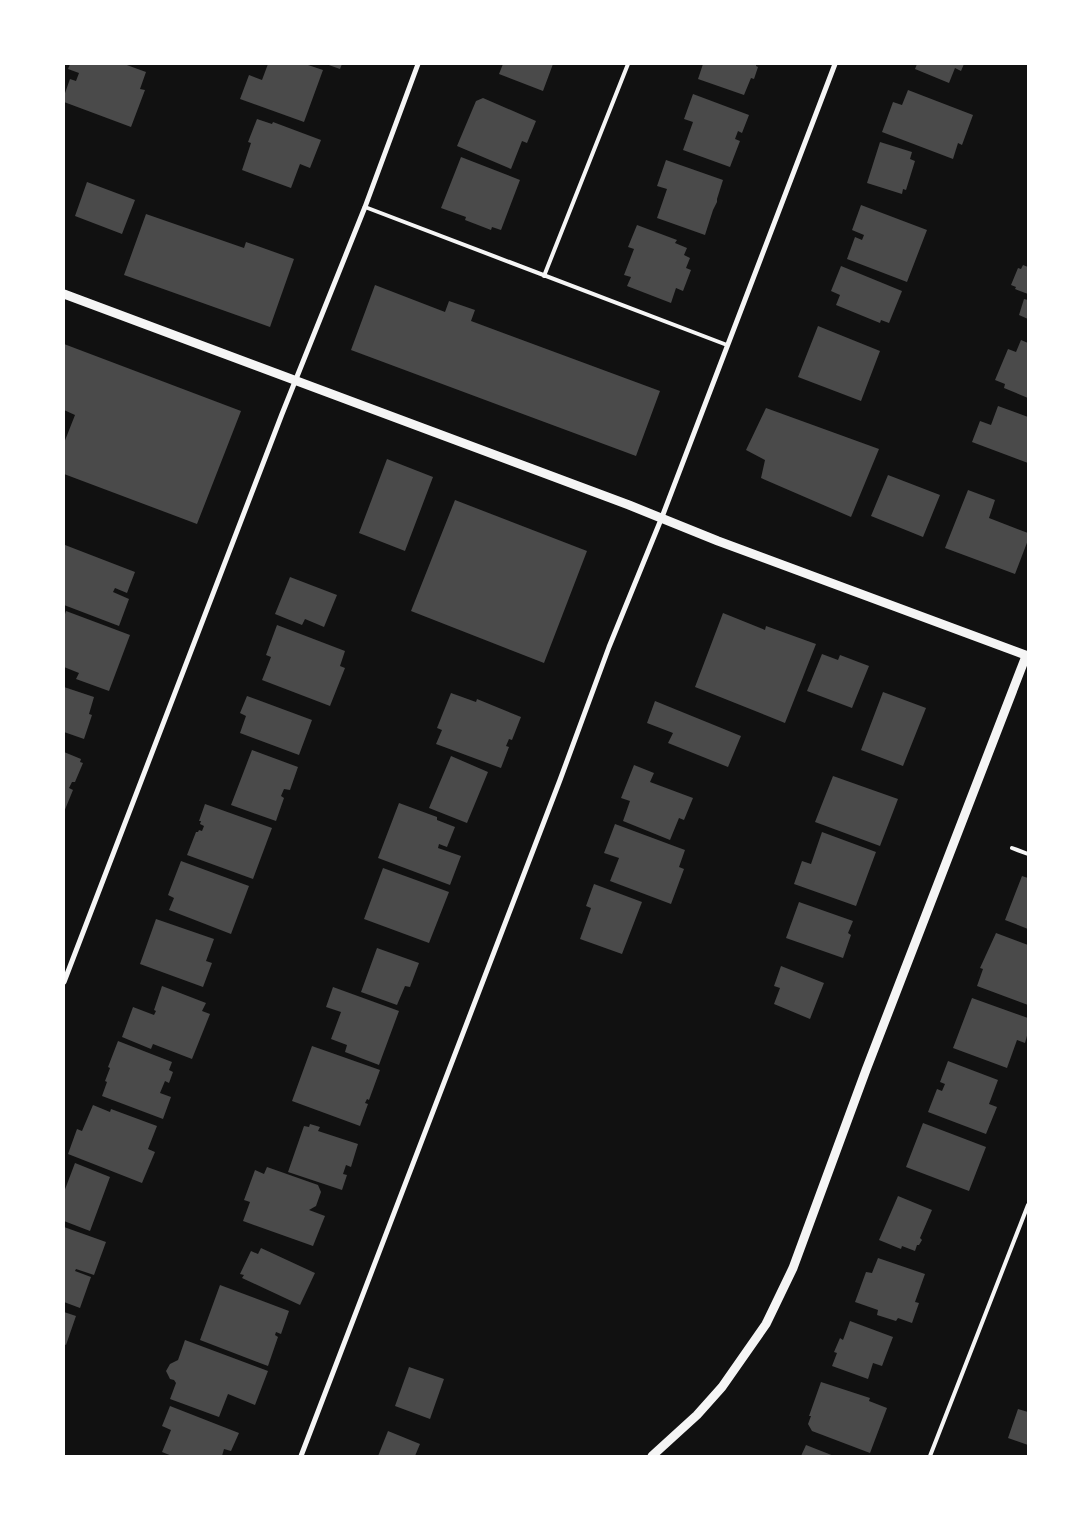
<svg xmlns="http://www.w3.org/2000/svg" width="1092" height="1520" font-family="'Sofia Sans Condensed',sans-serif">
  <rect width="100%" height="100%" fill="#111"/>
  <path fill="#4a4a4a" d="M 70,64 L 124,64 L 146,72 L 140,89 L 145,90 L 131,127 L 64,102 L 64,96 L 70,79 L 76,81 L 79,73 L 68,69 Z
    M 268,64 L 305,64 L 323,70 L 304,122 L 240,99 L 249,75 L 262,80 Z
    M 326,64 L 342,64 L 340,69 Z
    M 503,64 L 553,64 L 543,91 L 499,74 Z
    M 703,64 L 756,64 L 756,66 L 758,67 L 754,79 L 751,78 L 744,95 L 698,79 Z
    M 917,64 L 964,64 L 961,71 L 955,68 L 949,83 L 915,69 Z
    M 908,90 L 973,115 L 962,145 L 958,143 L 953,159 L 882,132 L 893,102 L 902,105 Z
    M 693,94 L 749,115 L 742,133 L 738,131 L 735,139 L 740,141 L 730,167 L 683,150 L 693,122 L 684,119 Z
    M 483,98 L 536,121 L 527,143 L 522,141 L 511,169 L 457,146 L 476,101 Z
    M 257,119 L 272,124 L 273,122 L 321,140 L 310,168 L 300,164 L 291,188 L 242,170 L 251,143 L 248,142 Z
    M 880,142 L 912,152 L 910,159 L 915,161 L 906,190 L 903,189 L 902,194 L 867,183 Z
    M 461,157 L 520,180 L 501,230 L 492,227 L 491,230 L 465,220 L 466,217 L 441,208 Z
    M 666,160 L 723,180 L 717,199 L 717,202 L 713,210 L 705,235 L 657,218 L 667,189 L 657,186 Z
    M 87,182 L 135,200 L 122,234 L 75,216 Z
    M 861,205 L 927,230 L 907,282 L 847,259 L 855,237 L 862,240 L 864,235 L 852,230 Z
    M 146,214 L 244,248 L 246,242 L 294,259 L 270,327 L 124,275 Z
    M 637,225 L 677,240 L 675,243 L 687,248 L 684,255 L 690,258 L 686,268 L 691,270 L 683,291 L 676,288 L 671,303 L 627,286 L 631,277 L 624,275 L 634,249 L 628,247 Z
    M 1023,265 L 1028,267 L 1028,294 L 1015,289 L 1016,287 L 1011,285 L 1018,268 L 1021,269 Z
    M 841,266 L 902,291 L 889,323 L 881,320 L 880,323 L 836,305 L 840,295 L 831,291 Z
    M 375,285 L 445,312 L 449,301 L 475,310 L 471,321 L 660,391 L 636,456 L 351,350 Z
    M 1024,299 L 1028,300 L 1028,319 L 1019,315 Z
    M 818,326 L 880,351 L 861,401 L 798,377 Z
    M 1021,340 L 1028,343 L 1028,398 L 1004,388 L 1005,384 L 995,380 L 1008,349 L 1016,352 Z
    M 64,344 L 241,411 L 197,524 L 64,474 L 64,443 L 75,415 L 64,410 Z
    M 998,406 L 1028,417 L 1028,463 L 972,442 L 980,421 L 991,425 Z
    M 766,408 L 879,449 L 851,517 L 761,478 L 765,460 L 746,450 Z
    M 387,459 L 433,477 L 405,551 L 359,533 Z
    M 888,475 L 940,495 L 923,537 L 871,516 Z
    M 968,490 L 995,500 L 989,518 L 1028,533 L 1028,540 L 1015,574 L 945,548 Z
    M 455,500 L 587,551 L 544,663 L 411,611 Z
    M 65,545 L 135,572 L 127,593 L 115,588 L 113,592 L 129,599 L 119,626 L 64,605 L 65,582 L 64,581 L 64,550 Z
    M 290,577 L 337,595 L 324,627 L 305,619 L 302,625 L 275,614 Z
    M 66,611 L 130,635 L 109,691 L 76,679 L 79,673 L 64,667 L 64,617 Z
    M 723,613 L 765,630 L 766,626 L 816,644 L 785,723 L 695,687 Z
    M 277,625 L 345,651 L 340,666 L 345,668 L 330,706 L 262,680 L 271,657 L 266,655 Z
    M 822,654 L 838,660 L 840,655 L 869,666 L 852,708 L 807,691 Z
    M 64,687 L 94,697 L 89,714 L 92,715 L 84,739 L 64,732 Z
    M 883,692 L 926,708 L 903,766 L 861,750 Z
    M 451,693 L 476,702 L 477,699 L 521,717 L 512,740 L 509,739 L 506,746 L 509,747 L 501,768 L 436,744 L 442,730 L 437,728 Z
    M 247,696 L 312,720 L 299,755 L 240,733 L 246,716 L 240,713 Z
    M 655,701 L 741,736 L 728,767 L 668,743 L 673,733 L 647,723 Z
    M 252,750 L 298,767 L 290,790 L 284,789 L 281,796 L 284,798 L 276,821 L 231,805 Z
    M 64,752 L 81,759 L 80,762 L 83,763 L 75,782 L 72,782 L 69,788 L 73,790 L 64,812 Z
    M 451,756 L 488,772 L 467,823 L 429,808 Z
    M 634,765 L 654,773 L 650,782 L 693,798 L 684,820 L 679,818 L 670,840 L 623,821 L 630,801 L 621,798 Z
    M 833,776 L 898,799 L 880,846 L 815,822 Z
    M 399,803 L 437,817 L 437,820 L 455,827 L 447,847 L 439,844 L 438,848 L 461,856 L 450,885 L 378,858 Z
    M 205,804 L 272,828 L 253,879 L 187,855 L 196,832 L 198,832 L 199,830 L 202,831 L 204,826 L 200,824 L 201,821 L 199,821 Z
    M 615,824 L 685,850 L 679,867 L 684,869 L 671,904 L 610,881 L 619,858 L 604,853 Z
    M 822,832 L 876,852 L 856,906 L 794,884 L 802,861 L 811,864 Z
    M 181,861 L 249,886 L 231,934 L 169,910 L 174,898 L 168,895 Z
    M 383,868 L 449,892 L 429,943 L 364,919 Z
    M 1022,876 L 1028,878 L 1028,929 L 1005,920 Z
    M 594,884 L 642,902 L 622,954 L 580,939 L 591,908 L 586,906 Z
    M 799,902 L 853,921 L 848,933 L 851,935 L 843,958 L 786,938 Z
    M 156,919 L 214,939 L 206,961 L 212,963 L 203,987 L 140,964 Z
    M 996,933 L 1028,945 L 1028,1005 L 977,986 L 983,969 L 980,968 Z
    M 377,948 L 419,963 L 410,987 L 405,986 L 397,1005 L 361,992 Z
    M 781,966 L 824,983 L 810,1019 L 774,1004 L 780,988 L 774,986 Z
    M 162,986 L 206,1003 L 202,1011 L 210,1014 L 192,1059 L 153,1044 L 151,1049 L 122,1037 L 133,1007 L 154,1015 L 156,1011 L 154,1010 Z
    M 333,987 L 399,1011 L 379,1065 L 345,1052 L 347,1045 L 331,1039 L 341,1012 L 326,1007 Z
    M 972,998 L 1028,1018 L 1028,1032 L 1025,1043 L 1017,1040 L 1007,1068 L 953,1048 Z
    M 118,1041 L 172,1062 L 169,1070 L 173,1072 L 169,1083 L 165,1081 L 160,1093 L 171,1097 L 163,1119 L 102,1096 L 107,1082 L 105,1081 L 110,1068 L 108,1067 Z
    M 312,1046 L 380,1070 L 369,1100 L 367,1099 L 365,1103 L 368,1104 L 360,1126 L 292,1101 Z
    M 948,1061 L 998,1080 L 989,1104 L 997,1107 L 986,1134 L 928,1112 L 937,1089 L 942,1091 L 945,1084 L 940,1082 Z
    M 93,1105 L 110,1112 L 111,1109 L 157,1126 L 148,1149 L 155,1152 L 142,1183 L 68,1154 L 77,1129 L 82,1131 Z
    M 923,1123 L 986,1147 L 969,1191 L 906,1167 Z
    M 310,1124 L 320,1127 L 318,1131 L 358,1144 L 351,1167 L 346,1165 L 343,1174 L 347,1175 L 342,1190 L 288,1172 L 304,1126 L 309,1127 Z
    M 75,1163 L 110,1177 L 90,1231 L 64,1221 L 64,1192 Z
    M 267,1167 L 318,1185 L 321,1192 L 316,1206 L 309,1210 L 325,1216 L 313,1246 L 243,1221 L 250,1202 L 244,1200 L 255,1170 L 264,1174 Z
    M 898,1196 L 932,1210 L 920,1238 L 922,1240 L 919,1245 L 917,1245 L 915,1251 L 902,1246 L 901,1249 L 879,1240 Z
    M 64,1227 L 106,1242 L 94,1275 L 76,1269 L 75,1271 L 91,1277 L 80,1308 L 64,1302 Z
    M 261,1248 L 315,1273 L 300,1305 L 242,1278 L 244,1275 L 240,1274 L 251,1251 L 258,1254 Z
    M 878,1258 L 925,1274 L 915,1302 L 919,1303 L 912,1323 L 898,1318 L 896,1321 L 877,1315 L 878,1310 L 855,1302 L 866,1272 L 872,1273 Z
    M 220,1285 L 289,1311 L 281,1334 L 276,1332 L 275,1335 L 278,1337 L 268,1366 L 200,1340 Z
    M 64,1312 L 76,1316 L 66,1345 L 64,1344 Z
    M 850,1321 L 893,1337 L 882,1366 L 873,1363 L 868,1379 L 832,1366 L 837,1353 L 834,1352 L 840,1338 L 843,1340 Z
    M 185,1340 L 268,1371 L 255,1405 L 228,1394 L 219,1417 L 170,1399 L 176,1383 L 174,1380 L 170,1379 L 166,1371 L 170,1364 L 178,1360 Z
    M 409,1367 L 444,1379 L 430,1419 L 395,1406 Z
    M 821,1382 L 870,1398 L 869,1401 L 887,1408 L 870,1453 L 812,1431 L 808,1424 L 811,1416 L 809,1416 Z
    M 170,1406 L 239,1433 L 231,1451 L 224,1449 L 222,1456 L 172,1456 L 162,1452 L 171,1430 L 162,1426 Z
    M 1018,1409 L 1028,1412 L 1028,1445 L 1008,1438 Z
    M 388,1431 L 420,1444 L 415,1456 L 378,1456 Z
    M 806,1445 L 834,1456 L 801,1456 Z"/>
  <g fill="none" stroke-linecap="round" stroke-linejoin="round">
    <path stroke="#f5f5f5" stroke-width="4" d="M 365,207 L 727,345
      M 544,276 L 628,64
      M 1012,848 L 1028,854
      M 930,1456 L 1028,1205"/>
    <path stroke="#f5f5f5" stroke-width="5" d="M 64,982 L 282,414 L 365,207 L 418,64
      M 301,1456 L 560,780 L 609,647 L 662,517 L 835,64"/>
    <path stroke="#f5f5f5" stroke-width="9" d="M 64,294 L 629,505 L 718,541 L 1028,656
      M 652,1456 L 697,1415 L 722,1387 L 766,1324 L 793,1268 L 866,1070 L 1026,656"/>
  </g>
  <rect width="1092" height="1520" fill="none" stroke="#ffffff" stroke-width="130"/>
</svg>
